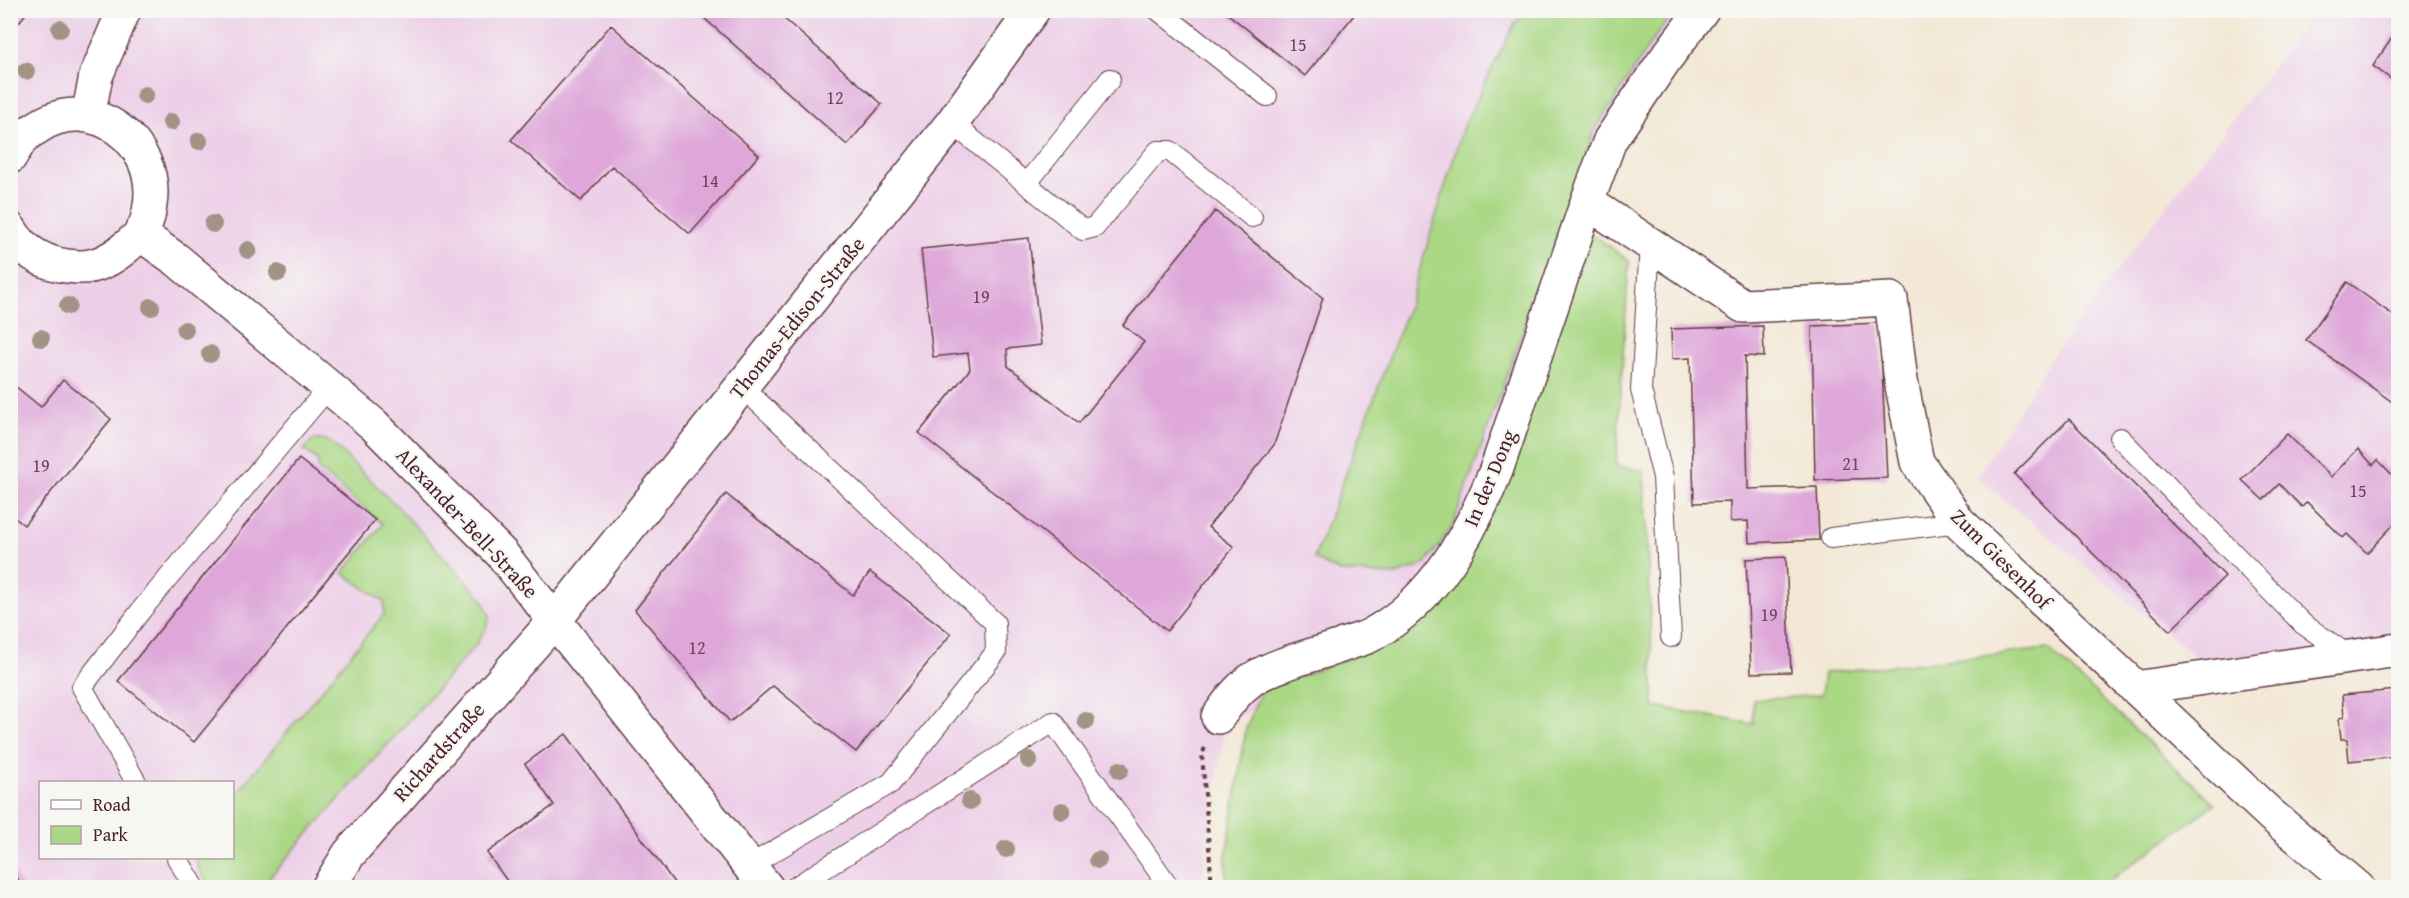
<svg xmlns="http://www.w3.org/2000/svg" width="2409" height="898" font-family="'Gentium Book Plus',serif">
  <rect width="100%" height="100%" fill="#f6f6f2"/>
  <filter id="ink" filterUnits="userSpaceOnUse"><feTurbulence type="fractalNoise" baseFrequency=".0167" numOctaves="2"/><feDisplacementMap in="SourceGraphic" scale="12" xChannelSelector="R" yChannelSelector="G"/><feConvolveMatrix kernelMatrix="1 2 1 2 8 2 1 2 1" color-interpolation-filters="sRGB"/></filter>
  <filter id="wash" filterUnits="userSpaceOnUse"><feTurbulence type="fractalNoise" baseFrequency=".008" numOctaves="4" result="noise"/><feDisplacementMap in="SourceGraphic" scale="24" xChannelSelector="R" yChannelSelector="G"/><feGaussianBlur stdDeviation="1.35" result="paint"/><feColorMatrix in="noise" values="0 0 0 0 0 0 0 0 0 0 0 0 0 0 0 0 0 1.4 0 .05"/><feComposite in="paint" operator="in"/></filter>
  <g filter="url(#wash)">
    <rect width="100%" height="100%" fill="#f3e8d6"/>
    <path fill="#edd0e8" fill-rule="evenodd" d="M 10,11 L 1700,11 L 1610,140 L 1497,468 L 1380,657 L 1225,723 L 1201,888 L 11,887 ZM 40,782 L 232,782 L 232,858 L 40,858 Z
      M 2315,11 L 2398,11 L 2398,667 L 2274,679 L 2241,694 L 1977,477 L 2053,355 Z"/>
    <path fill="#aad885" stroke="#7a7c58" stroke-width="1.5" d="M 1526,11 L 1675,11 L 1652,41 L 1595,130 L 1452,528 L 1424,565 L 1396,575 L 1340,572 L 1314,559 L 1409,305 L 1463,127 L 1514,25 Z
      M 1594,235 L 1629,261 L 1616,466 L 1644,471 L 1654,706 L 1753,724 L 1753,700 L 1821,695 L 1824,673 L 2048,649 L 2215,804 L 2101,887 L 1226,888 L 1226,857 L 1246,729 L 1261,690 L 1356,656 L 1427,614 L 1577,251 Z
      M 312,440 L 327,440 L 335,446 L 396,505 L 483,600 L 490,616 L 486,628 L 476,645 L 261,887 L 209,887 L 198,868 L 196,858 L 232,858 L 233,798 L 384,614 L 384,602 L 343,573 L 383,524 L 318,469 L 318,460 L 304,450 Z"/>
    <g id="blocks">
      <path fill="#dea6d9" d="M 10,10 L 29,10 L 10,33 Z
        M 695,10 L 774,10 L 882,104 L 847,145 Z
        M 1223,10 L 1349,10 L 1354,15 L 1305,76 Z
        M 611,25 L 759,155 L 690,234 L 612,166 L 581,201 L 511,140 Z
        M 2398,29 L 2398,84 L 2373,66 Z
        M 1215,211 L 1323,298 L 1274,445 L 1208,527 L 1234,547 L 1167,631 L 919,433 L 970,369 L 968,353 L 933,357 L 921,249 L 1029,238 L 1041,345 L 1007,349 L 1008,366 L 1079,423 L 1144,342 L 1123,325 Z
        M 2347,282 L 2398,319 L 2398,406 L 2306,340 Z
        M 1878,323 L 1880,324 L 1887,478 L 1815,480 L 1812,326 Z
        M 1763,326 L 1764,357 L 1745,356 L 1748,489 L 1817,487 L 1819,540 L 1749,543 L 1748,521 L 1730,522 L 1730,502 L 1694,503 L 1690,358 L 1672,359 L 1671,329 Z
        M 63,380 L 111,419 L 24,525 L 10,514 L 10,382 L 41,407 Z
        M 2069,419 L 2225,576 L 2170,631 L 2014,474 Z
        M 2287,434 L 2331,477 L 2358,449 L 2373,465 L 2378,460 L 2398,481 L 2398,520 L 2367,553 L 2347,534 L 2343,538 L 2307,502 L 2302,507 L 2279,484 L 2263,500 L 2242,480 Z
        M 299,459 L 375,520 L 194,742 L 118,681 Z
        M 726,494 L 853,595 L 870,572 L 951,634 L 856,752 L 773,686 L 730,722 L 635,610 Z
        M 1786,557 L 1791,672 L 1751,673 L 1746,559 Z
        M 2398,690 L 2398,756 L 2349,761 L 2347,739 L 2341,739 L 2339,718 L 2344,717 L 2342,695 Z
        M 566,734 L 678,888 L 512,888 L 487,853 L 554,805 L 525,764 Z
        M 10,866 L 23,888 L 10,888 Z"/>
    </g>
  </g>
  <g filter="url(#ink)">
    <use href="#blocks" fill-opacity="0" stroke="#633d45" stroke-width="1.5"/>
    <g fill="none" stroke-linecap="round" stroke-linejoin="round">
      <defs>
        <path id="service" d="M 1158,10 L 1267,96
          M 952,123 L 1083,230 L 1095,227 L 1158,151 L 1170,151 L 1252,217
          M 1027,183 L 1110,79
          M 1650,244 L 1641,390 L 1663,477 L 1671,637
          M 742,387 L 995,623 L 996,652 L 891,783 L 750,865
          M 2120,438 L 2303,624 L 2351,657
          M 1831,538 L 1959,522
          M 136,782 L 82,687 L 143,608 L 329,387
          M 177,858 L 195,888
          M 794,888 L 1053,722 L 1170,888"/>
        <path id="minor" d="M 1587,202 L 1743,306 L 1891,299 L 1901,381 L 1917,462 L 1959,522 L 2270,814 L 2358,888
          M 2135,688 L 2398,650
          M 1218,717 C 1228,703 1237,690 1251,680 C 1277,663 1312,656 1341,646 C 1350,642 1362,640 1371,635 C 1435,600 1471,533 1497,468 L 1587,202 L 1610,140 L 1664,61 L 1702,10
          M 328,888 L 349,854 L 555,620 L 952,123 L 1033,10"/>
        <path id="tertiary" d="M 88,116 L 96,76 L 124,10
          M 10,157 C 14,151 18,143 23,138 C 27,133 33,130 38,127 C 92,91 160,142 150,205 C 149,215 146,226 140,234 C 136,239 131,243 126,247 C 112,259 97,268 78,267 C 49,266 25,255 10,229
          M 140,234 L 177,260 L 374,425 L 501,553 L 767,888"/>
      </defs>
      <use href="#service" stroke="#633d45" stroke-width="22"/>
      <use href="#minor" stroke="#633d45" stroke-width="36"/>
      <use href="#tertiary" stroke="#633d45" stroke-width="36"/>
      <path stroke="#633d45" stroke-width="4" stroke-dasharray="4.5 4.5" stroke-linecap="butt" d="M 1205,748 L 1202,754 L 1212,888"/>
      <use href="#service" stroke="#fff" stroke-width="20"/>
      <use href="#minor" stroke="#fff" stroke-width="33"/>
      <use href="#tertiary" stroke="#fff" stroke-width="33"/>
    </g>
    <g fill="#a39385">
      <circle cx="60" cy="29" r="9"/>
      <circle cx="26" cy="71" r="9"/>
      <circle cx="145" cy="95" r="9"/>
      <circle cx="171" cy="122" r="9"/>
      <circle cx="199" cy="141" r="9"/>
      <circle cx="213" cy="224" r="9"/>
      <circle cx="248" cy="250" r="9"/>
      <circle cx="278" cy="273" r="9"/>
      <circle cx="68" cy="306" r="9"/>
      <circle cx="151" cy="307" r="9"/>
      <circle cx="185" cy="330" r="9"/>
      <circle cx="41" cy="338" r="9"/>
      <circle cx="210" cy="354" r="9"/>
      <circle cx="1086" cy="721" r="9"/>
      <circle cx="1029" cy="760" r="9"/>
      <circle cx="1120" cy="770" r="9"/>
      <circle cx="970" cy="801" r="9"/>
      <circle cx="1062" cy="811" r="9"/>
      <circle cx="1006" cy="849" r="9"/>
      <circle cx="1098" cy="860" r="9"/>
    </g>
  </g>
  <g text-anchor="middle" stroke-width="5" stroke-linejoin="round" paint-order="stroke">
    <g font-size="18" fill="#6f4156">
      <text x="1298" y="51">15</text>
      <text x="835" y="104">12</text>
      <text x="710" y="187">14</text>
      <text x="981" y="303">19</text>
      <text x="1851" y="470">21</text>
      <text x="41" y="472">19</text>
      <text x="2358" y="497">15</text>
      <text x="1769" y="621">19</text>
      <text x="697" y="654">12</text>
    </g>
    <g font-size="21" fill="#4a1f2b" stroke="#f6f6f2">
      <text transform="translate(797 318) rotate(-51)" y="7">Thomas-Edison-Straße</text>
      <text transform="translate(1490 478) rotate(-67)" y="7">In der Dong</text>
      <text transform="translate(467 523) rotate(47)" y="7">Alexander-Bell-Straße</text>
      <text transform="translate(2001 559) rotate(45)" y="7">Zum Giesenhof</text>
      <text transform="translate(439 752) rotate(-48)" y="7">Richardstraße</text>
    </g>
  </g>
  <rect width="2409" height="898" fill="none" stroke="#f6f6f2" stroke-width="36"/>
  <rect x="39" y="781" width="195" height="78" fill="#f6f6f2" stroke="#b1a0a2" stroke-width="1.5"/>
  <rect x="51" y="800" width="30" height="9" fill="#ffffff" stroke="#b1a0a2" stroke-width="1.5"/>
  <text x="93" y="811" font-size="18" fill="#4a1f2b">Road</text>
  <rect x="51" y="826" width="30" height="18" fill="#aad885" stroke="#b1a0a2" stroke-width="1.5"/>
  <text x="93" y="841" font-size="18" fill="#4a1f2b">Park</text>
</svg>
